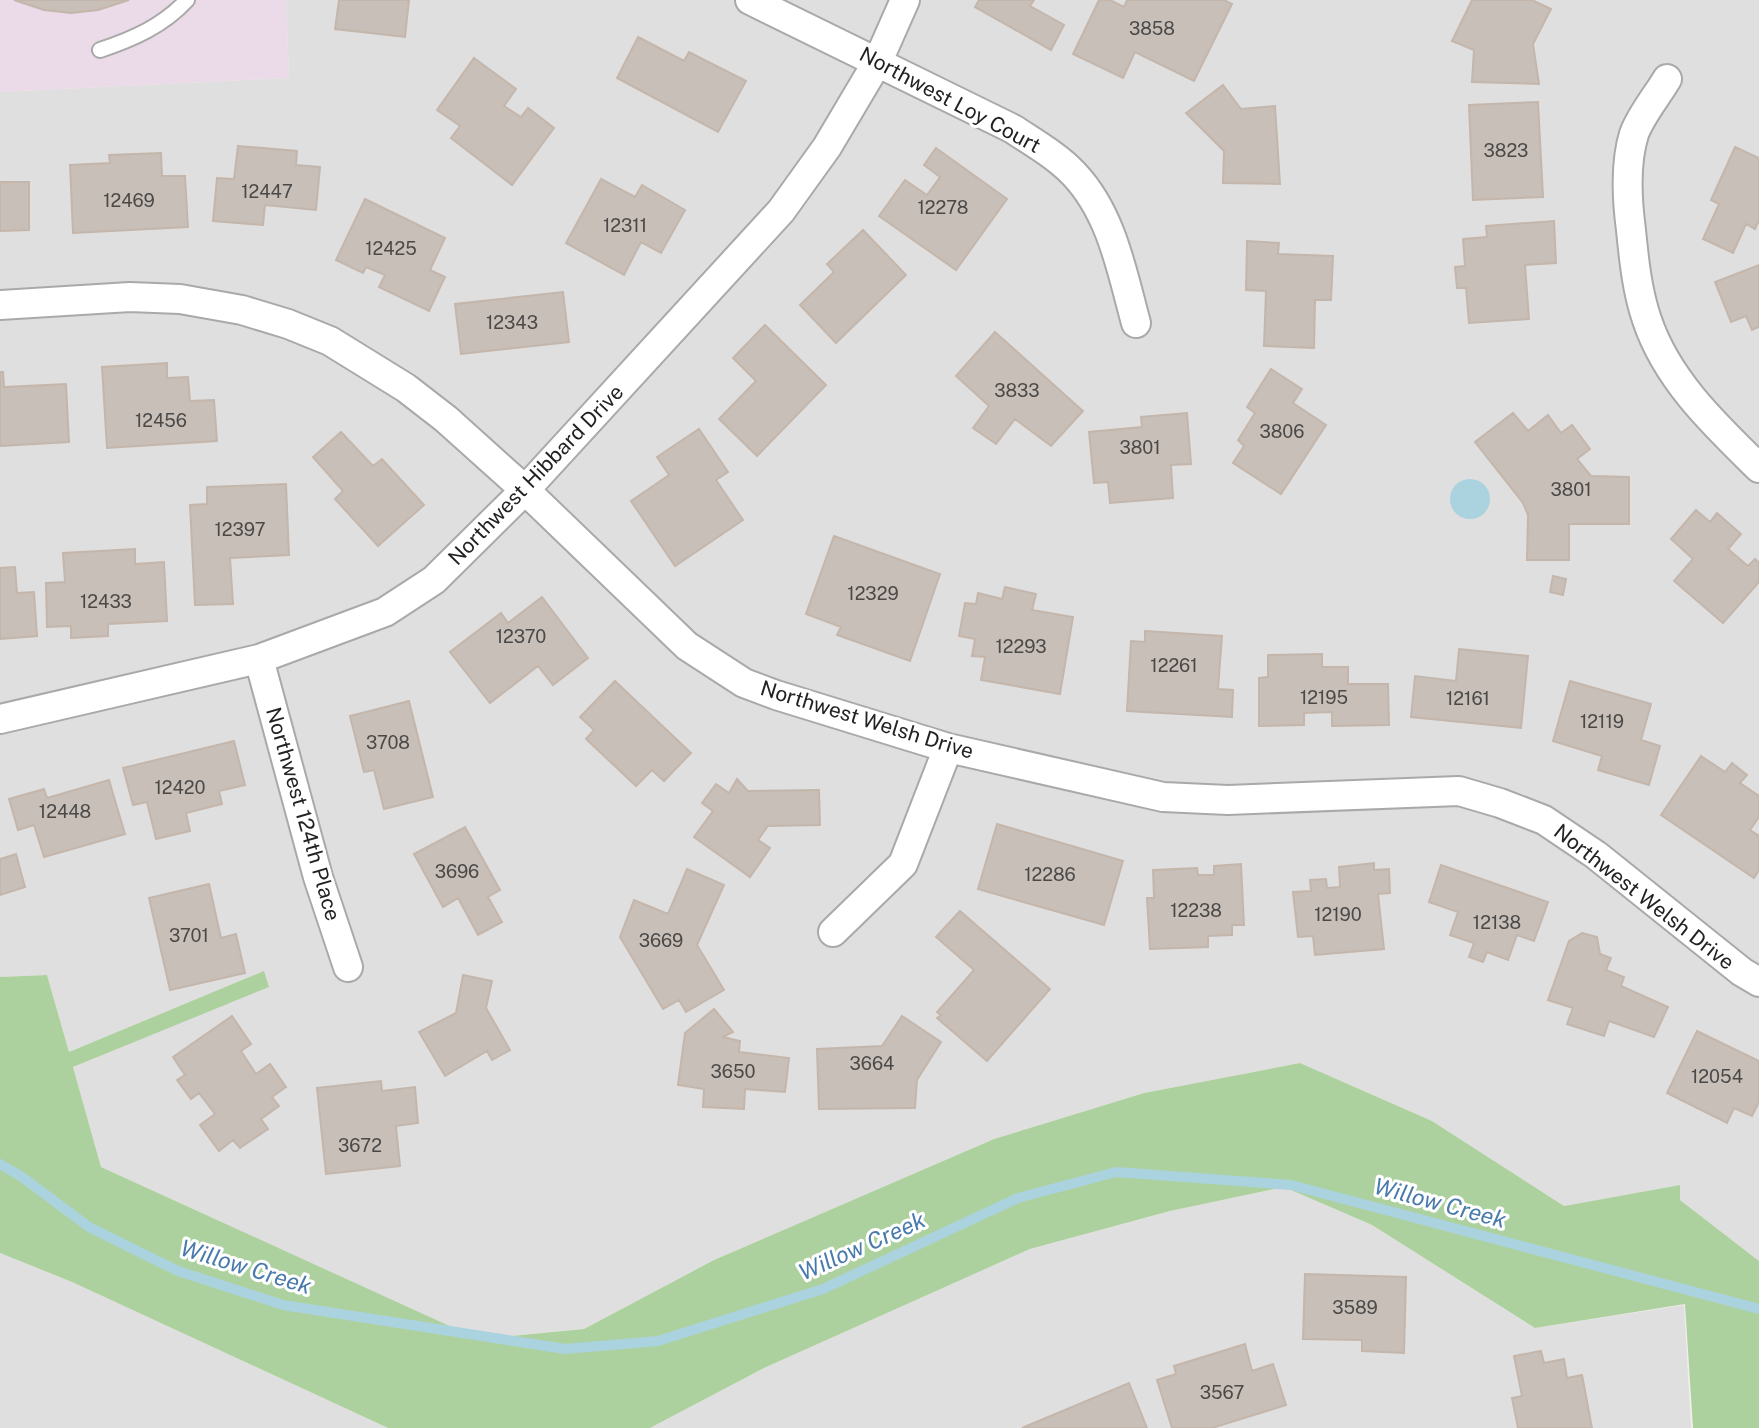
<svg xmlns="http://www.w3.org/2000/svg" width="1759" height="1428" font-family="'Public Sans',sans-serif">
  <rect width="100%" height="100%" fill="#f2efe9"/>
  <path fill="#e0dfdf" d="M 286,0 L 1759,0 L 1759,1261 L 1680,1200 L 1680,1185 L 1564,1206 L 1432,1121 L 1300,1063 L 1144,1093 L 994,1139 L 714,1260 L 584,1329 L 477,1339 L 101,1167 L 73,1067 L 268,986 L 263,972 L 69,1052 L 47,975 L 0,977 L 0,92 L 289,78 Z
    M 1284,1187 L 1372,1225 L 1535,1328 L 1684,1305 L 1691,1428 L 650,1428 L 764,1368 L 1030,1249 L 1170,1211 Z
    M 0,1253 L 72,1282 L 388,1428 L 0,1428 Z"/>
  <path fill="#ebdbe8" d="M 0,0 L 286,0 L 289,78 L 0,92 Z"/>
  <path fill="#add19e" d="M 264,971 L 269,987 L 73,1067 L 101,1167 L 478,1339 L 584,1329 L 714,1260 L 994,1139 L 1144,1093 L 1300,1063 L 1432,1121 L 1564,1206 L 1680,1185 L 1680,1200 L 1759,1261 L 1759,1428 L 1693,1428 L 1685,1304 L 1535,1328 L 1372,1225 L 1284,1187 L 1170,1211 L 1030,1249 L 764,1368 L 650,1428 L 388,1428 L 72,1282 L 0,1253 L 0,977 L 47,975 L 69,1052 Z"/>
  <path fill="#aad3df" d="M1450 499a20 20 0 1 1 40 0a20 20 0 1 1-40 0Z"/>
  <g fill="none" stroke-linecap="round" stroke-linejoin="round">
    <path stroke="#aad3df" stroke-width="10" d="M 0,1164 L 22,1177 L 89,1227 L 178,1271 L 283,1305 L 565,1349 L 658,1341 L 823,1289 L 1018,1198 L 1116,1172 L 1291,1185 L 1759,1309"/>
  </g>
  <path fill="#c7bfb8" stroke="#c4b6ab" stroke-width="2" d="M 14,0 L 129,0 L 98,10 L 71,13 L 44,10 Z
    M 339,0 L 409,0 L 405,37 L 335,29 Z
    M 979,0 L 1034,0 L 1030,6 L 1064,25 L 1051,50 L 975,7 Z
    M 1099,0 L 1110,0 L 1124,7 L 1127,0 L 1224,0 L 1232,4 L 1194,81 L 1135,52 L 1123,78 L 1073,54 Z
    M 1472,0 L 1532,0 L 1551,9 L 1533,44 L 1539,84 L 1472,82 L 1474,50 L 1452,41 Z
    M 638,37 L 684,61 L 689,52 L 746,81 L 718,132 L 617,78 Z
    M 474,58 L 516,89 L 504,106 L 521,117 L 528,108 L 554,128 L 512,185 L 451,138 L 460,126 L 437,110 Z
    M 1223,85 L 1241,109 L 1275,106 L 1280,184 L 1223,183 L 1224,151 L 1186,113 Z
    M 1538,102 L 1543,197 L 1473,200 L 1469,105 Z
    M 238,146 L 297,151 L 296,165 L 320,167 L 316,210 L 265,205 L 263,225 L 213,221 L 217,178 L 234,179 Z
    M 1735,147 L 1759,158 L 1759,220 L 1755,229 L 1746,224 L 1733,253 L 1703,239 L 1719,204 L 1711,200 Z
    M 936,148 L 1007,199 L 956,270 L 879,216 L 905,180 L 927,195 L 940,177 L 924,165 Z
    M 161,153 L 162,176 L 185,176 L 188,227 L 73,233 L 70,165 L 110,163 L 109,155 Z
    M 601,179 L 635,197 L 642,185 L 685,210 L 661,253 L 641,242 L 624,275 L 566,243 Z
    M 0,182 L 29,182 L 29,230 L 0,231 Z
    M 365,199 L 445,238 L 430,270 L 445,277 L 429,311 L 379,287 L 385,275 L 366,267 L 363,273 L 336,260 Z
    M 1554,221 L 1556,263 L 1525,265 L 1529,319 L 1469,323 L 1466,288 L 1457,288 L 1455,267 L 1465,266 L 1463,239 L 1487,237 L 1486,226 Z
    M 863,230 L 906,275 L 836,343 L 800,305 L 834,272 L 827,264 Z
    M 1247,241 L 1279,243 L 1278,254 L 1333,256 L 1331,300 L 1315,300 L 1314,348 L 1264,346 L 1266,291 L 1246,290 Z
    M 1759,265 L 1759,327 L 1752,330 L 1746,316 L 1731,322 L 1715,282 Z
    M 563,292 L 569,342 L 461,354 L 455,304 Z
    M 765,325 L 826,385 L 757,456 L 719,419 L 756,381 L 733,358 Z
    M 995,332 L 1083,411 L 1051,446 L 1015,419 L 996,444 L 973,428 L 989,406 L 956,376 Z
    M 167,363 L 167,378 L 188,377 L 190,401 L 214,400 L 217,441 L 107,448 L 102,367 Z
    M 1271,369 L 1302,389 L 1293,403 L 1326,425 L 1281,494 L 1233,463 L 1244,446 L 1238,440 L 1255,413 L 1247,407 Z
    M 0,372 L 3,372 L 4,387 L 66,384 L 69,442 L 0,446 Z
    M 1187,413 L 1191,464 L 1171,465 L 1173,498 L 1110,503 L 1108,482 L 1094,483 L 1089,432 L 1142,427 L 1141,417 Z
    M 1513,413 L 1528,431 L 1548,415 L 1561,433 L 1572,425 L 1590,449 L 1577,459 L 1591,476 L 1629,477 L 1629,524 L 1569,524 L 1569,560 L 1527,560 L 1528,515 L 1523,503 L 1475,442 Z
    M 699,429 L 728,472 L 716,480 L 743,520 L 675,566 L 631,501 L 669,475 L 657,457 Z
    M 341,432 L 373,466 L 382,459 L 424,505 L 378,546 L 335,499 L 343,491 L 313,457 Z
    M 286,484 L 289,555 L 230,558 L 233,604 L 195,605 L 190,505 L 207,504 L 207,487 Z
    M 1696,510 L 1710,522 L 1717,513 L 1741,534 L 1728,549 L 1748,566 L 1755,559 L 1759,563 L 1759,582 L 1723,623 L 1674,581 L 1693,559 L 1671,539 Z
    M 834,536 L 940,574 L 910,661 L 837,635 L 841,627 L 806,614 Z
    M 135,549 L 135,564 L 164,562 L 167,621 L 108,624 L 108,636 L 71,638 L 71,626 L 47,627 L 46,583 L 65,582 L 63,553 Z
    M 15,567 L 17,593 L 34,592 L 37,636 L 0,639 L 0,568 Z
    M 1553,576 L 1566,579 L 1563,595 L 1550,592 Z
    M 1005,587 L 1036,594 L 1032,610 L 1073,617 L 1060,694 L 981,680 L 985,657 L 972,656 L 975,639 L 959,636 L 965,603 L 976,604 L 978,593 L 1002,599 Z
    M 542,597 L 588,658 L 553,685 L 538,666 L 490,703 L 450,652 L 501,613 L 508,623 Z
    M 1145,631 L 1222,636 L 1218,689 L 1233,690 L 1232,717 L 1127,711 L 1131,641 L 1145,642 Z
    M 1459,649 L 1528,656 L 1521,728 L 1411,717 L 1415,676 L 1456,681 Z
    M 1322,654 L 1322,667 L 1348,667 L 1348,684 L 1388,684 L 1389,725 L 1332,726 L 1332,712 L 1304,713 L 1304,725 L 1259,726 L 1259,678 L 1268,677 L 1268,655 Z
    M 615,681 L 691,753 L 664,781 L 652,770 L 636,786 L 586,739 L 594,730 L 580,717 Z
    M 1570,681 L 1651,704 L 1641,740 L 1660,746 L 1649,785 L 1598,770 L 1602,756 L 1553,741 Z
    M 409,701 L 433,797 L 384,809 L 374,770 L 364,772 L 350,716 Z
    M 234,741 L 245,785 L 219,791 L 222,804 L 186,813 L 190,831 L 156,839 L 147,802 L 133,805 L 123,768 Z
    M 1701,756 L 1725,772 L 1732,763 L 1747,775 L 1740,783 L 1759,796 L 1759,817 L 1750,830 L 1759,836 L 1759,870 L 1754,878 L 1661,815 Z
    M 737,779 L 748,791 L 819,790 L 820,825 L 768,826 L 758,840 L 770,848 L 750,877 L 694,837 L 713,811 L 702,803 L 716,784 L 729,793 Z
    M 109,780 L 125,834 L 44,857 L 34,825 L 18,830 L 9,799 L 44,789 L 47,798 Z
    M 997,824 L 1123,861 L 1104,925 L 978,889 Z
    M 465,827 L 500,890 L 488,897 L 502,922 L 478,935 L 458,898 L 443,907 L 414,854 Z
    M 16,854 L 25,887 L 0,895 L 0,859 Z
    M 1374,863 L 1374,870 L 1389,869 L 1390,893 L 1378,894 L 1384,949 L 1315,955 L 1313,936 L 1298,937 L 1293,892 L 1311,891 L 1310,880 L 1326,879 L 1327,888 L 1340,887 L 1339,867 Z
    M 1241,864 L 1244,925 L 1232,925 L 1232,935 L 1208,936 L 1208,947 L 1150,949 L 1147,898 L 1154,898 L 1153,870 L 1197,868 L 1198,875 L 1214,875 L 1214,866 Z
    M 1441,865 L 1548,902 L 1534,941 L 1517,935 L 1508,960 L 1487,952 L 1483,962 L 1469,957 L 1474,943 L 1450,935 L 1458,912 L 1429,902 Z
    M 687,869 L 724,885 L 697,945 L 724,990 L 686,1012 L 679,1000 L 663,1009 L 620,937 L 634,900 L 668,914 Z
    M 209,884 L 221,938 L 236,934 L 245,973 L 170,990 L 149,898 Z
    M 960,911 L 1050,989 L 987,1061 L 937,1018 L 941,1015 L 937,1012 L 974,970 L 936,937 Z
    M 1582,933 L 1597,937 L 1600,954 L 1611,958 L 1606,970 L 1624,977 L 1621,986 L 1668,1007 L 1654,1037 L 1609,1021 L 1604,1036 L 1567,1024 L 1573,1008 L 1548,1000 L 1569,941 Z
    M 463,975 L 492,981 L 486,1008 L 510,1050 L 492,1060 L 487,1051 L 445,1076 L 419,1032 L 456,1013 Z
    M 714,1009 L 733,1032 L 723,1037 L 740,1041 L 739,1052 L 789,1058 L 785,1092 L 745,1089 L 744,1109 L 703,1107 L 704,1089 L 678,1085 L 685,1033 Z
    M 232,1016 L 251,1044 L 241,1051 L 256,1074 L 270,1064 L 286,1087 L 272,1097 L 279,1106 L 261,1119 L 268,1129 L 240,1148 L 233,1140 L 219,1151 L 200,1125 L 215,1114 L 199,1093 L 191,1099 L 177,1080 L 185,1075 L 173,1057 Z
    M 902,1016 L 941,1042 L 917,1080 L 915,1108 L 819,1109 L 817,1049 L 882,1046 Z
    M 1697,1031 L 1759,1061 L 1759,1102 L 1752,1116 L 1734,1108 L 1727,1123 L 1667,1093 Z
    M 381,1081 L 382,1091 L 415,1087 L 418,1123 L 396,1126 L 400,1166 L 326,1174 L 317,1088 Z
    M 1305,1274 L 1406,1277 L 1404,1353 L 1362,1351 L 1362,1340 L 1303,1339 Z
    M 1245,1344 L 1252,1371 L 1273,1364 L 1286,1405 L 1212,1428 L 1172,1428 L 1157,1380 L 1176,1374 L 1174,1366 Z
    M 1541,1351 L 1544,1363 L 1564,1359 L 1567,1378 L 1582,1375 L 1592,1428 L 1518,1428 L 1512,1398 L 1522,1396 L 1514,1356 Z
    M 1129,1383 L 1147,1428 L 1022,1428 Z"/>
  <g fill="none" stroke-linecap="round" stroke-linejoin="round">
    <defs>
      <path id="service" d="M 100,50 C 133,39 163,26 187,0"/>
      <path id="minor" d="M 750,0 L 1013,129 C 1034,143 1057,156 1074,174 C 1112,214 1122,272 1136,323
        M 1667,79 C 1657,96 1641,115 1634,134 C 1625,163 1627,200 1631,230 C 1634,260 1637,291 1647,320 C 1667,380 1715,425 1759,468
        M 0,305 L 130,297 L 180,299 L 242,310 L 288,324 L 330,341 L 406,388 L 446,419 L 525,490 L 687,646 L 744,683 L 776,695 L 948,748 L 1163,797 L 1228,800 L 1459,791 L 1500,803 L 1544,820 L 1596,855 L 1742,972 L 1759,982
        M 259,659 L 318,877 L 348,967
        M 0,719 L 259,659 L 385,612 L 434,580 L 525,490 L 781,211 L 827,147 L 878,61 L 905,0
        M 833,932 L 903,864 L 948,748"/>
    </defs>
    <use href="#service" stroke="#a9a9a9" stroke-width="18"/>
    <use href="#minor" stroke="#a9a9a9" stroke-width="32"/>
    <use href="#service" stroke="#fff" stroke-width="14"/>
    <use href="#minor" stroke="#fff" stroke-width="28"/>
  </g>
  <g text-anchor="middle" stroke-width="6" stroke-linejoin="round" paint-order="stroke">
    <g font-size="18" fill="#4b4948">
      <text x="1152" y="35">3858</text>
      <text x="1506" y="157">3823</text>
      <text x="267" y="198">12447</text>
      <text x="129" y="207">12469</text>
      <text x="943" y="214">12278</text>
      <text x="625" y="232">12311</text>
      <text x="391" y="255">12425</text>
      <text x="512" y="329">12343</text>
      <text x="1017" y="397">3833</text>
      <text x="161" y="427">12456</text>
      <text x="1282" y="438">3806</text>
      <text x="1140" y="454">3801</text>
      <text x="1571" y="496">3801</text>
      <text x="240" y="536">12397</text>
      <text x="873" y="600">12329</text>
      <text x="106" y="608">12433</text>
      <text x="521" y="643">12370</text>
      <text x="1021" y="653">12293</text>
      <text x="1174" y="672">12261</text>
      <text x="1324" y="704">12195</text>
      <text x="1468" y="705">12161</text>
      <text x="1602" y="728">12119</text>
      <text x="388" y="749">3708</text>
      <text x="180" y="794">12420</text>
      <text x="65" y="818">12448</text>
      <text x="457" y="878">3696</text>
      <text x="1050" y="881">12286</text>
      <text x="1196" y="917">12238</text>
      <text x="1338" y="921">12190</text>
      <text x="1497" y="929">12138</text>
      <text x="189" y="942">3701</text>
      <text x="661" y="947">3669</text>
      <text x="872" y="1070">3664</text>
      <text x="733" y="1078">3650</text>
      <text x="1717" y="1083">12054</text>
      <text x="360" y="1152">3672</text>
      <text x="1355" y="1314">3589</text>
      <text x="1222" y="1399">3567</text>
    </g>
    <g font-size="21" fill="#222" stroke="#fff">
      <text transform="translate(950 100) rotate(28)" y="7">Northwest Loy Court</text>
      <text transform="translate(536 475) rotate(-46)" y="7">Northwest Hibbard Drive</text>
      <text transform="translate(867 720) rotate(17)" y="7">Northwest Welsh Drive</text>
      <text transform="translate(303 814) rotate(74)" y="7">Northwest 124th Place</text>
      <text transform="translate(1644 897) rotate(38)" y="7">Northwest Welsh Drive</text>
    </g>
    <g font-size="23" font-style="italic" fill="#4a7aab" stroke="#fff">
      <text transform="translate(1440 1203) rotate(15)" y="8">Willow Creek</text>
      <text transform="translate(862 1246) rotate(-24)" y="8">Willow Creek</text>
      <text transform="translate(246 1267) rotate(17)" y="8">Willow Creek</text>
    </g>
  </g>
</svg>
